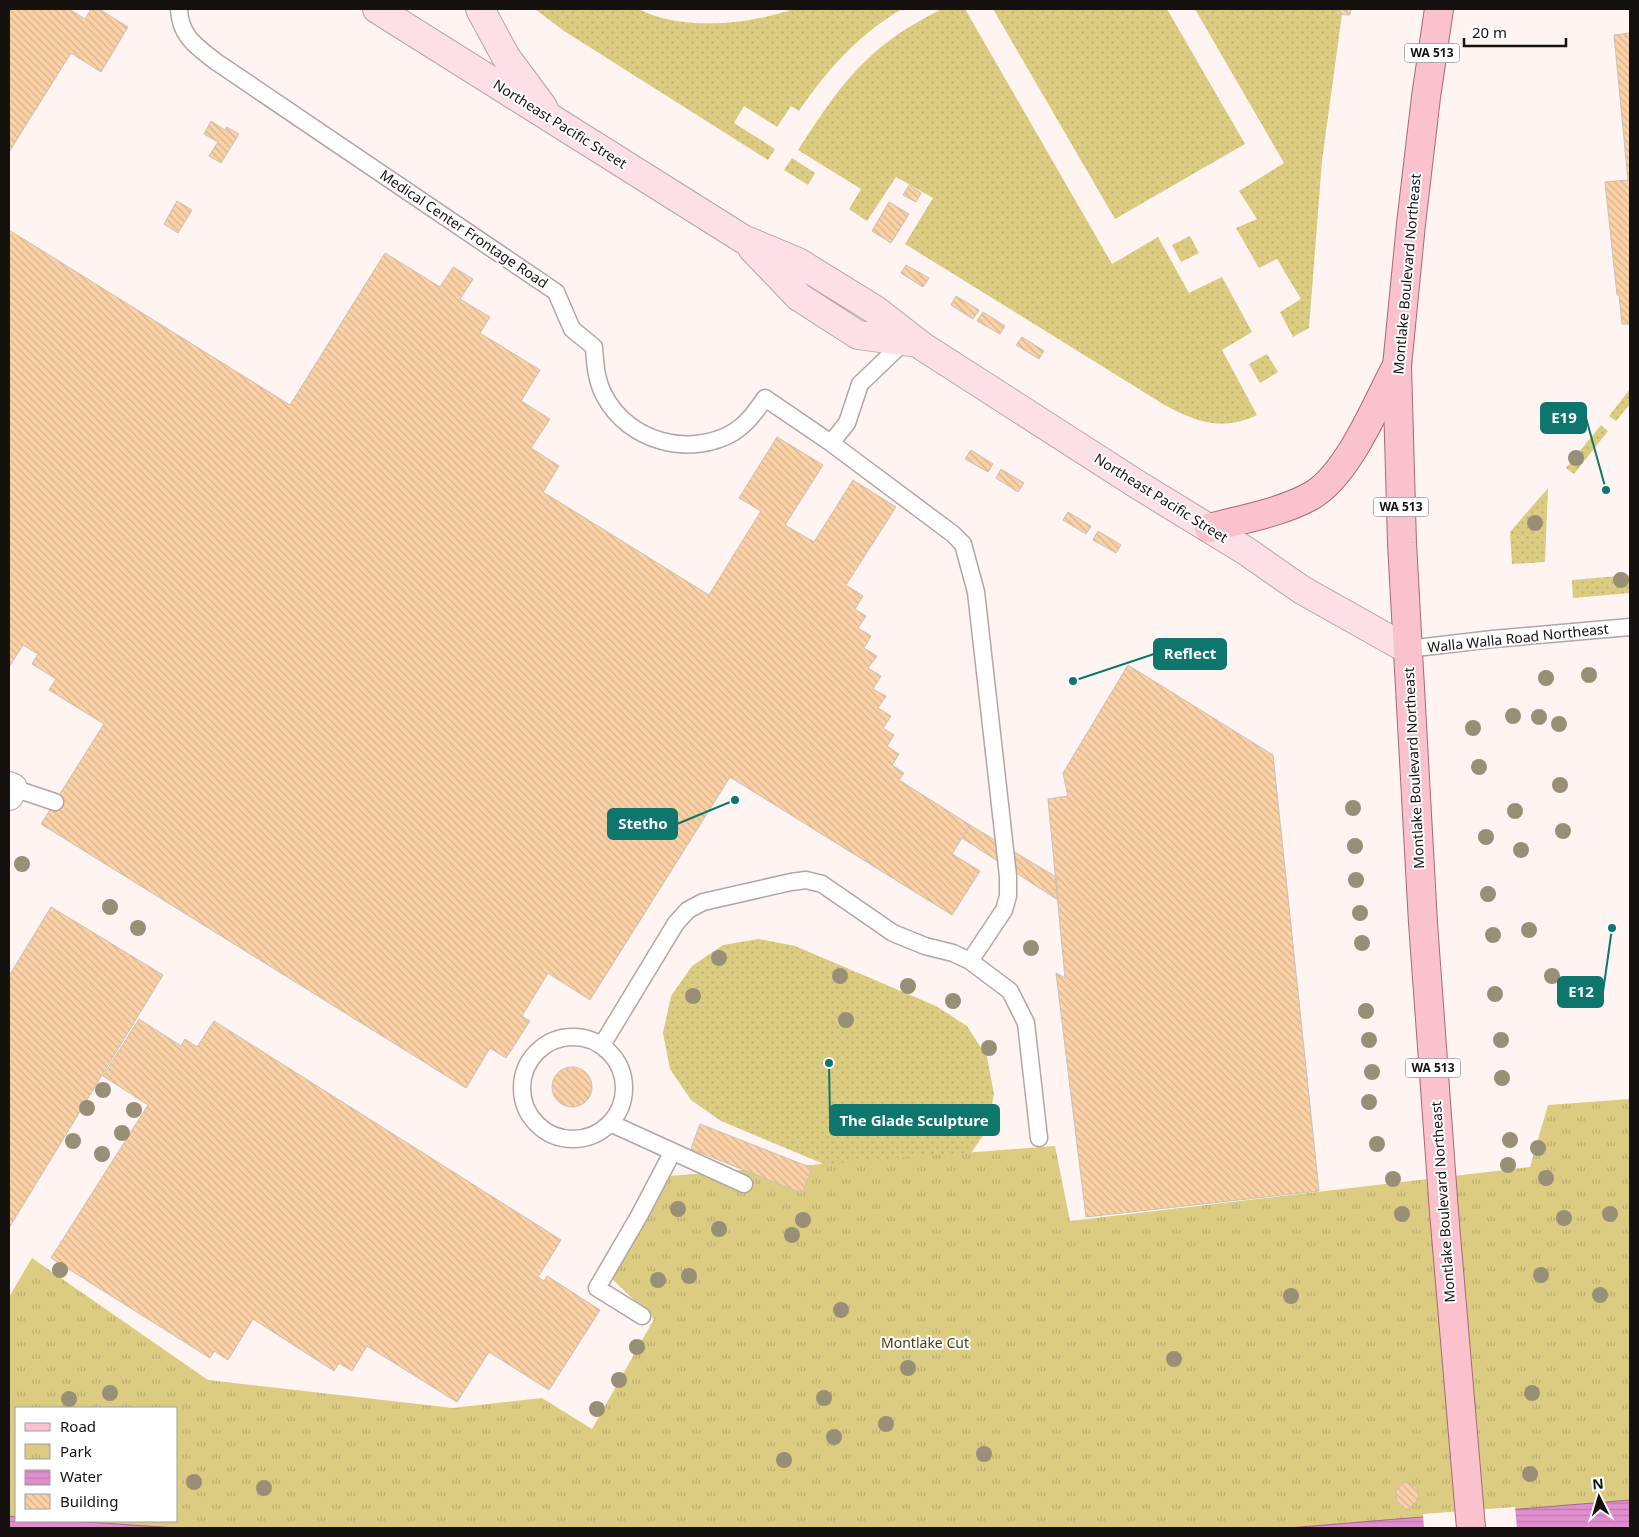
<svg xmlns="http://www.w3.org/2000/svg" width="1639" height="1537" font-family="'Noto Sans',sans-serif">
  <defs>
    <pattern id="grass-dots" width="8" height="8" patternUnits="userSpaceOnUse" patternTransform="scale(1.25)"><rect width="8" height="8" fill="#dbcc82"/><path d="M2 2h.1M6 6h.1" fill="none" stroke="#bbae6f" stroke-width="1.8" stroke-linecap="round"/></pattern>
    <pattern id="park-tufts" width="24" height="20" patternUnits="userSpaceOnUse" patternTransform="scale(1.25)"><rect width="24" height="20" fill="#dbcc82"/><path d="M3 7l-1-3M5 7V3M7 7l1-3M15 17l-1-3M17 17v-4M19 17l1-3" fill="none" stroke="#bbae6f"/></pattern>
    <pattern id="water-rules" width="6" height="5" patternUnits="userSpaceOnUse" patternTransform="scale(1.25)"><rect width="6" height="5" fill="#e08fcc"/><path d="M0 2.5h6" fill="none" stroke="#bf7aae"/></pattern>
    <pattern id="building-back-hatch" width="6" height="6" patternUnits="userSpaceOnUse" patternTransform="scale(1.25)"><rect width="6" height="6" fill="#fbd1a5"/><path d="M-1 5l2 2M0 0l6 6M5-1l2 2" fill="none" stroke="#d6b28d"/></pattern>
  </defs>
  <rect width="100%" height="100%" fill="#fff4f1"/>
  <path fill="url(#grass-dots)" d="M 535,9 L 638,9 C 681,31 748,25 793,9 L 902,9 C 859,34 826,71 799,111 L 791,106 L 777,127 L 744,106 L 734,123 L 775,149 L 768,160 L 564,31 Z
    M 942,9 L 965,9 L 1112,264 L 1158,237 L 1189,293 L 1222,277 L 1252,332 L 1222,350 L 1257,415 C 1221,432 1196,422 1163,404 L 905,244 L 933,198 L 896,177 L 867,221 L 849,209 L 861,189 L 798,150 C 820,116 843,80 874,53 C 894,35 918,21 942,9 Z
    M 993,9 L 1167,9 L 1245,144 L 1115,219 Z
    M 1195,9 L 1337,9 L 1336,13 L 1342,14 L 1322,161 L 1309,328 L 1293,337 L 1280,312 L 1301,299 L 1277,259 L 1259,268 L 1236,228 L 1257,219 L 1239,191 L 1284,163 Z
    M 792,158 L 815,173 L 808,185 L 784,170 Z
    M 1190,236 L 1199,253 L 1181,262 L 1172,245 Z
    M 1267,354 L 1278,372 L 1260,383 L 1249,364 Z
    M 1630,389 L 1630,404 L 1616,421 L 1609,416 Z
    M 1601,425 L 1608,431 L 1574,474 L 1566,468 Z
    M 1548,488 L 1545,562 L 1512,564 L 1510,532 Z
    M 1630,575 L 1630,593 L 1573,598 L 1572,580 Z
    M 759,939 L 795,946 L 936,1006 L 967,1026 L 987,1057 L 994,1094 L 987,1130 L 966,1160 L 862,1180 L 721,1121 L 691,1100 L 670,1069 L 663,1033 L 671,996 L 692,966 L 723,945 Z"/>
  <path fill="url(#park-tufts)" fill-rule="evenodd" d="M 1630,1099 L 1630,1528 L 9,1528 L 9,1297 L 32,1258 L 208,1380 L 453,1408 L 542,1398 L 592,1429 L 654,1319 L 610,1277 L 668,1176 L 1055,1146 L 1070,1221 L 1530,1167 L 1548,1105 ZM 16,1408 L 176,1408 L 176,1521 L 16,1521 Z"/>
  <path fill="url(#water-rules)" stroke="#a36993" d="M 1630,1500 L 1630,1528 L 1288,1528 Z
    M 9,1516 L 16,1517 L 16,1521 L 71,1521 L 177,1528 L 9,1528 Z"/>
  <path fill="#fff4f1" d="M 1515,1507 L 1517,1528 L 1424,1528 L 1423,1514 Z"/>
  <path fill="url(#building-back-hatch)" stroke="#c9c1b8" d="M 9,9 L 69,9 L 85,19 L 91,9 L 99,9 L 128,27 L 101,72 L 71,53 L 9,152 Z
    M 1337,9 L 1351,9 L 1350,15 L 1336,14 Z
    M 1630,33 L 1630,324 L 1622,324 L 1619,295 L 1617,295 L 1605,182 L 1628,180 L 1614,35 Z
    M 211,121 L 225,130 L 227,127 L 239,134 L 221,163 L 209,156 L 218,142 L 204,134 Z
    M 909,185 L 921,193 L 916,202 L 903,195 Z
    M 177,201 L 192,210 L 178,233 L 164,224 Z
    M 889,202 L 909,214 L 891,243 L 872,231 Z
    M 9,230 L 290,405 L 385,253 L 440,287 L 453,267 L 473,279 L 460,299 L 490,317 L 480,333 L 540,370 L 521,401 L 550,419 L 531,448 L 559,466 L 543,492 L 709,595 L 761,511 L 739,498 L 777,437 L 823,465 L 785,525 L 814,542 L 853,480 L 896,507 L 846,585 L 863,596 L 855,609 L 866,616 L 858,628 L 871,636 L 864,648 L 877,656 L 868,668 L 881,676 L 873,689 L 886,696 L 878,708 L 891,716 L 883,728 L 894,735 L 887,746 L 899,754 L 892,765 L 904,773 L 899,780 L 970,825 L 952,854 L 980,871 L 952,915 L 730,777 L 590,1000 L 548,973 L 522,1016 L 530,1021 L 506,1058 L 490,1048 L 466,1088 L 41,824 L 104,724 L 49,690 L 56,679 L 32,664 L 38,654 L 23,645 L 9,667 Z
    M 906,265 L 929,278 L 923,287 L 901,273 Z
    M 956,296 L 979,310 L 973,319 L 951,305 Z
    M 983,312 L 1005,326 L 1000,334 L 977,321 Z
    M 1022,337 L 1044,351 L 1039,359 L 1016,345 Z
    M 971,450 L 993,464 L 988,472 L 965,459 Z
    M 1001,469 L 1024,483 L 1018,492 L 996,478 Z
    M 1068,512 L 1091,526 L 1086,534 L 1063,520 Z
    M 1098,531 L 1121,545 L 1116,553 L 1093,540 Z
    M 1128,665 L 1273,755 L 1319,1191 L 1086,1217 L 1056,973 L 1065,978 L 1048,799 L 1068,796 L 1063,773 Z
    M 970,825 L 1056,877 L 1058,900 L 962,838 Z
    M 51,907 L 163,975 L 9,1228 L 9,976 Z
    M 139,1019 L 181,1046 L 185,1039 L 197,1047 L 214,1021 L 561,1240 L 538,1277 L 544,1281 L 547,1276 L 600,1310 L 549,1390 L 489,1352 L 457,1402 L 367,1346 L 352,1371 L 339,1363 L 334,1371 L 253,1319 L 228,1360 L 214,1351 L 210,1358 L 51,1258 L 148,1105 L 103,1076 Z
    M552 1087a20 20 0 1 1 40 0a20 20 0 1 1-40 0Z
    M 700,1124 L 812,1168 L 802,1193 L 691,1149 Z
    M 1408,1482 L 1417,1488 L 1418,1500 L 1407,1510 L 1397,1501 L 1396,1491 L 1403,1483 Z"/>
  <g fill="none" stroke-linecap="round" stroke-linejoin="round">
    <defs>
      <path id="service" d="M 179,9 C 180,36 196,46 215,61 L 556,292 L 572,329 L 594,347 C 595,363 596,380 604,395 C 628,442 690,458 734,432 C 748,423 756,411 765,398 L 831,443 L 953,534 L 963,544 L 976,592 L 1008,876 L 1008,896 L 1004,910 L 970,961
        M 831,443 L 847,423 L 860,384 L 908,338
        M 1407,649 L 1493,639 L 1630,627
        M 13,788 L 55,802
        M522 1088a51 51 0 1 1 102 0a51 51 0 1 1-102 0Z
        M 602,1045 L 676,923 L 688,910 L 703,902 L 791,882 L 806,880 L 822,884 L 893,933 L 925,946 L 953,953 L 970,961 L 1010,991 L 1026,1023 L 1039,1138
        M 610,1123 L 744,1184
        M 642,1316 L 597,1288 L 639,1216 L 672,1153"/>
      <path id="minor" d="M 9,786 L 13,788 L 9,796"/>
      <path id="secondary" d="M 377,9 L 743,239 L 798,262 L 877,311 L 922,346 L 1135,483 L 1246,551 L 1302,590 L 1407,649
        M 480,9 L 506,57 L 543,107
        M 752,248 L 799,297 L 858,335 L 918,343"/>
      <path id="primary" d="M 1439,9 L 1426,97 L 1411,224 L 1397,366 L 1402,543 L 1423,923 L 1444,1212 L 1471,1528
        M 1209,528 C 1243,519 1280,513 1311,496 C 1348,475 1376,405 1396,367"/>
    </defs>
    <use href="#service" stroke="#b2a6a3" stroke-width="19"/>
    <use href="#minor" stroke="#b2a6a3" stroke-width="30"/>
    <use href="#secondary" stroke="#b2a6a3" stroke-width="30"/>
    <use href="#primary" stroke="#a76974" stroke-width="30"/>
    <use href="#service" stroke="#fff" stroke-width="16"/>
    <use href="#minor" stroke="#fff" stroke-width="28"/>
    <use href="#secondary" stroke="#fce0e6" stroke-width="28"/>
    <use href="#primary" stroke="#f9c2cd" stroke-width="28"/>
  </g>
  <g fill="#988f76">
    <circle cx="1576" cy="458" r="8"/>
    <circle cx="1535" cy="523" r="8"/>
    <circle cx="1621" cy="580" r="8"/>
    <circle cx="1589" cy="675" r="8"/>
    <circle cx="1546" cy="678" r="8"/>
    <circle cx="1513" cy="716" r="8"/>
    <circle cx="1539" cy="717" r="8"/>
    <circle cx="1559" cy="724" r="8"/>
    <circle cx="1473" cy="728" r="8"/>
    <circle cx="1479" cy="767" r="8"/>
    <circle cx="1560" cy="785" r="8"/>
    <circle cx="1353" cy="808" r="8"/>
    <circle cx="1515" cy="811" r="8"/>
    <circle cx="1563" cy="831" r="8"/>
    <circle cx="1486" cy="837" r="8"/>
    <circle cx="1355" cy="846" r="8"/>
    <circle cx="1521" cy="850" r="8"/>
    <circle cx="22" cy="864" r="8"/>
    <circle cx="1356" cy="880" r="8"/>
    <circle cx="1488" cy="894" r="8"/>
    <circle cx="110" cy="907" r="8"/>
    <circle cx="1360" cy="913" r="8"/>
    <circle cx="138" cy="928" r="8"/>
    <circle cx="1529" cy="930" r="8"/>
    <circle cx="1493" cy="935" r="8"/>
    <circle cx="1362" cy="943" r="8"/>
    <circle cx="1031" cy="948" r="8"/>
    <circle cx="719" cy="958" r="8"/>
    <circle cx="840" cy="976" r="8"/>
    <circle cx="1552" cy="976" r="8"/>
    <circle cx="908" cy="986" r="8"/>
    <circle cx="1495" cy="994" r="8"/>
    <circle cx="693" cy="996" r="8"/>
    <circle cx="953" cy="1001" r="8"/>
    <circle cx="1366" cy="1011" r="8"/>
    <circle cx="846" cy="1020" r="8"/>
    <circle cx="1369" cy="1040" r="8"/>
    <circle cx="1501" cy="1040" r="8"/>
    <circle cx="989" cy="1048" r="8"/>
    <circle cx="1372" cy="1072" r="8"/>
    <circle cx="1502" cy="1078" r="8"/>
    <circle cx="103" cy="1090" r="8"/>
    <circle cx="1369" cy="1102" r="8"/>
    <circle cx="87" cy="1108" r="8"/>
    <circle cx="134" cy="1110" r="8"/>
    <circle cx="122" cy="1133" r="8"/>
    <circle cx="1510" cy="1140" r="8"/>
    <circle cx="73" cy="1141" r="8"/>
    <circle cx="1377" cy="1144" r="8"/>
    <circle cx="1538" cy="1148" r="8"/>
    <circle cx="102" cy="1154" r="8"/>
    <circle cx="1508" cy="1165" r="8"/>
    <circle cx="1546" cy="1178" r="8"/>
    <circle cx="1393" cy="1179" r="8"/>
    <circle cx="678" cy="1209" r="8"/>
    <circle cx="1402" cy="1214" r="8"/>
    <circle cx="1610" cy="1214" r="8"/>
    <circle cx="1564" cy="1218" r="8"/>
    <circle cx="803" cy="1220" r="8"/>
    <circle cx="719" cy="1229" r="8"/>
    <circle cx="792" cy="1235" r="8"/>
    <circle cx="60" cy="1270" r="8"/>
    <circle cx="1541" cy="1275" r="8"/>
    <circle cx="689" cy="1276" r="8"/>
    <circle cx="658" cy="1280" r="8"/>
    <circle cx="1600" cy="1295" r="8"/>
    <circle cx="1291" cy="1296" r="8"/>
    <circle cx="841" cy="1310" r="8"/>
    <circle cx="637" cy="1347" r="8"/>
    <circle cx="1174" cy="1359" r="8"/>
    <circle cx="908" cy="1368" r="8"/>
    <circle cx="619" cy="1380" r="8"/>
    <circle cx="110" cy="1393" r="8"/>
    <circle cx="1532" cy="1393" r="8"/>
    <circle cx="824" cy="1398" r="8"/>
    <circle cx="69" cy="1399" r="8"/>
    <circle cx="597" cy="1409" r="8"/>
    <circle cx="886" cy="1424" r="8"/>
    <circle cx="834" cy="1437" r="8"/>
    <circle cx="984" cy="1454" r="8"/>
    <circle cx="784" cy="1460" r="8"/>
    <circle cx="1530" cy="1474" r="8"/>
    <circle cx="194" cy="1482" r="8"/>
    <circle cx="264" cy="1488" r="8"/>
  </g>
  <g text-anchor="middle" stroke-width="4" stroke-linejoin="round" paint-order="stroke">
    <g fill="#fff" stroke="#5b5857" stroke-width="1">
      <rect x="1404.5" y="43.5" width="55" height="19" rx="4"/>
      <rect x="1373.5" y="497.5" width="55" height="19" rx="4"/>
      <rect x="1405.5" y="1058.5" width="55" height="19" rx="4"/>
    </g>
    <g font-size="12" font-weight="bold" fill="#15110f">
      <text x="1432" y="57">WA 513</text>
      <text x="1401" y="511">WA 513</text>
      <text x="1433" y="1072">WA 513</text>
    </g>
    <g font-size="14" fill="#15110f" stroke="#fff">
      <text transform="translate(560 124) rotate(32)" y="5">Northeast Pacific Street</text>
      <text transform="translate(464 229) rotate(34)" y="5">Medical Center Frontage Road</text>
      <text transform="translate(1407 274) rotate(-85)" y="5">Montlake Boulevard Northeast</text>
      <text transform="translate(1161 498) rotate(32)" y="5">Northeast Pacific Street</text>
      <text transform="translate(1518 638) rotate(-6)" y="5">Walla Walla Road Northeast</text>
      <text transform="translate(1414 768) rotate(-93)" y="5">Montlake Boulevard Northeast</text>
      <text transform="translate(1443 1202) rotate(-94)" y="5">Montlake Boulevard Northeast</text>
    </g>
    <g font-size="14" fill="#443c11" stroke="#fff">
      <text x="925" y="1348">Montlake Cut</text>
    </g>
  </g>
  <path fill="none" stroke="#0f766e" stroke-width="2" d="M1606 490L1586 418M1073 681L1154 654M735 800L677 824M1612 928L1603 992M829 1063L830 1120"/>
  <g fill="#0f766e" stroke="#fff" stroke-width="2">
    <circle cx="1606" cy="490" r="5"/>
    <circle cx="1073" cy="681" r="5"/>
    <circle cx="735" cy="800" r="5"/>
    <circle cx="1612" cy="928" r="5"/>
    <circle cx="829" cy="1063" r="5"/>
  </g>
  <g fill="#0f766e" stroke="#0f766e" stroke-width="2">
    <rect x="1541" y="403" width="45" height="30" rx="5"/>
    <rect x="1154" y="639" width="72" height="30" rx="5"/>
    <rect x="608" y="809" width="69" height="30" rx="5"/>
    <rect x="1558" y="977" width="45" height="30" rx="5"/>
    <rect x="830" y="1105" width="169" height="30" rx="5"/>
  </g>
  <g font-size="15" text-anchor="middle" font-weight="bold" fill="#fff">
    <text x="1564" y="423">E19</text>
    <text x="1190" y="659">Reflect</text>
    <text x="643" y="829">Stetho</text>
    <text x="1581" y="997">E12</text>
    <text x="914" y="1126">The Glade Sculpture</text>
  </g>
  <rect width="1639" height="1537" fill="none" stroke="#15110f" stroke-width="20"/>
  <rect x="15" y="1407" width="162" height="115" fill="#ffffff" stroke="#a1a09f"/>
  <rect x="25" y="1423" width="25" height="8" fill="#f9c2cd" stroke="#a1a09f"/>
  <text x="60" y="1432" font-size="15" fill="#15110f">Road</text>
  <rect x="25" y="1444" width="25" height="15" fill="url(#park-tufts)" stroke="#a1a09f"/>
  <text x="60" y="1457" font-size="15" fill="#15110f">Park</text>
  <rect x="25" y="1470" width="25" height="15" fill="url(#water-rules)" stroke="#a1a09f"/>
  <text x="60" y="1482" font-size="15" fill="#15110f">Water</text>
  <rect x="25" y="1494" width="25" height="15" fill="url(#building-back-hatch)" stroke="#a1a09f"/>
  <text x="60" y="1507" font-size="15" fill="#15110f">Building</text>
  <g transform="translate(1599 1497) rotate(355)" stroke="#ffffff" stroke-width="4" paint-order="stroke">
  <path d="M0-4L9 19L0 12L-9 19Z" fill="#15110f"/>
  <text y="-8" font-size="14" font-weight="bold" text-anchor="middle" fill="#15110f">N</text>
  </g>
  <path d="M1464 38v8h102v-8" fill="none" stroke="#15110f" stroke-width="2.5"/>
  <text x="1472" y="38" font-size="15" fill="#15110f" stroke="#ffffff" stroke-width="4" paint-order="stroke">20 m</text>
</svg>
